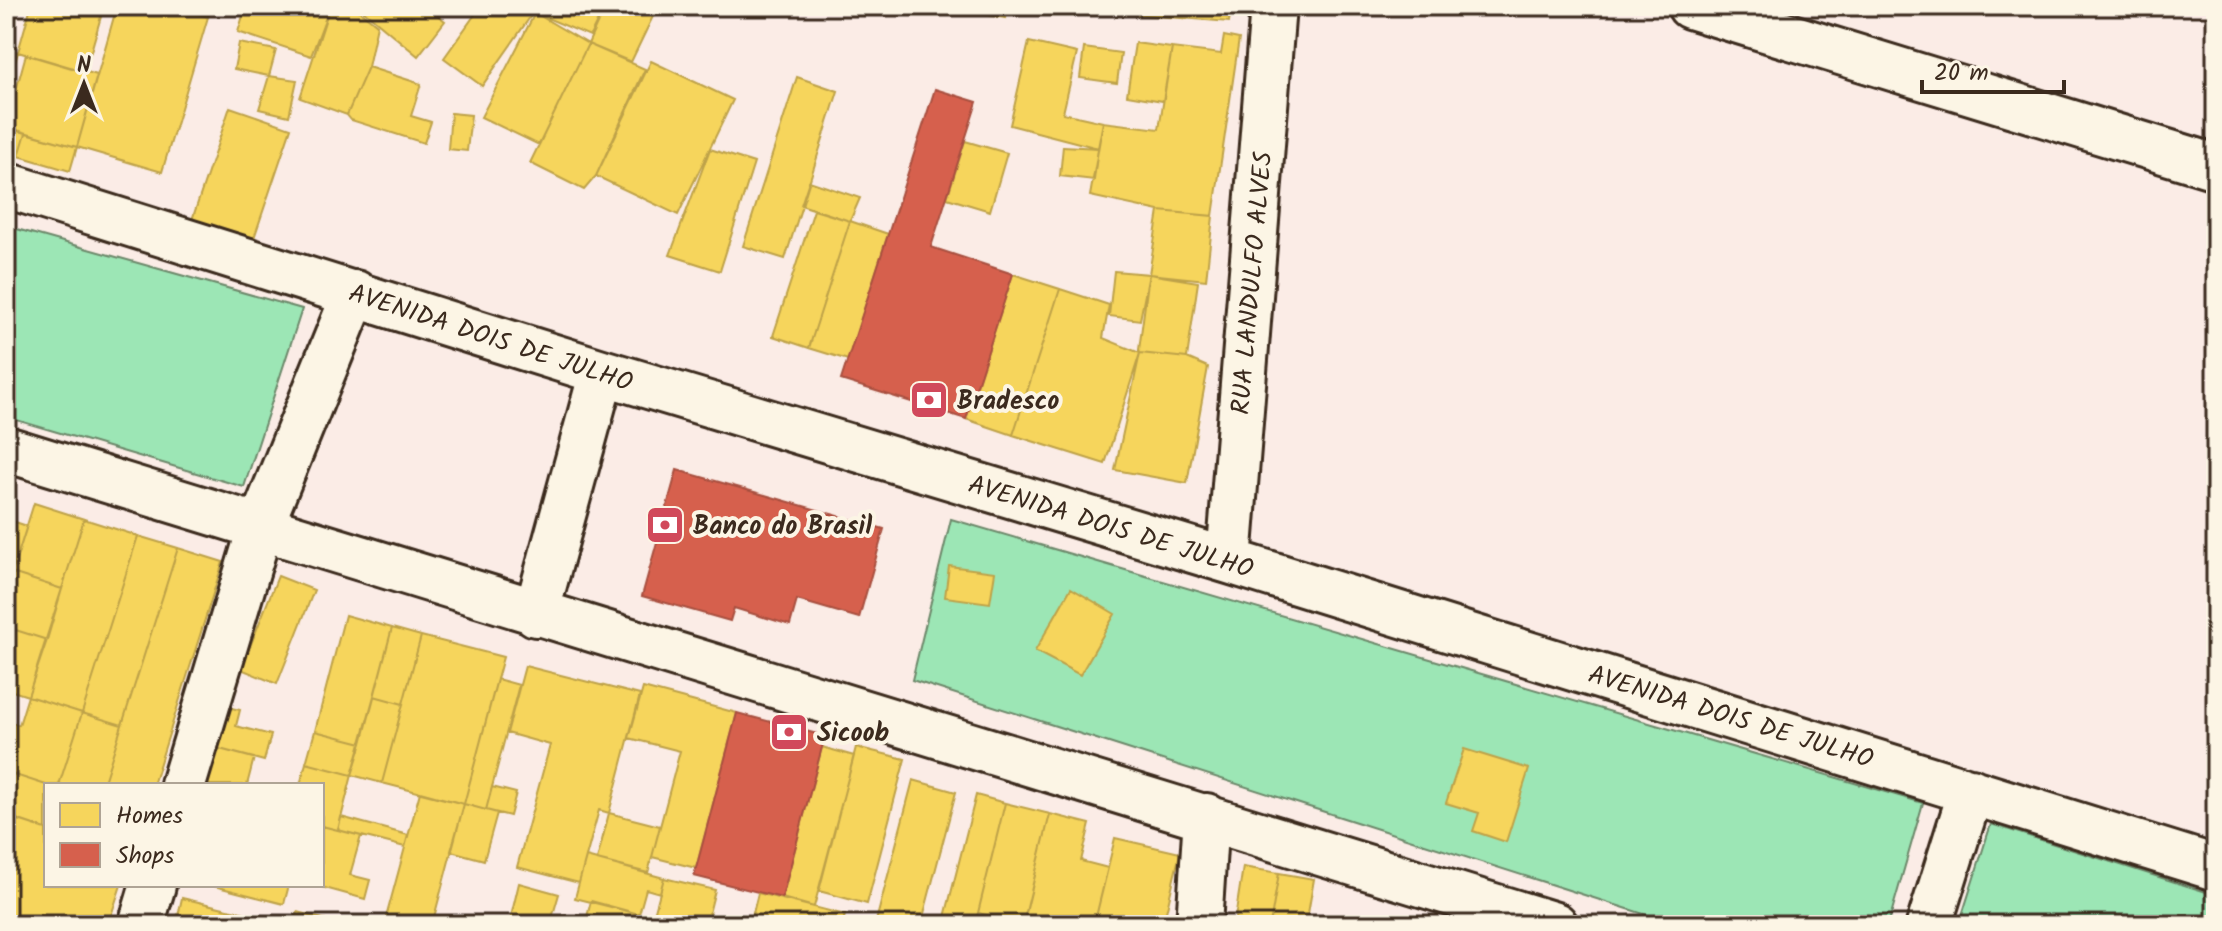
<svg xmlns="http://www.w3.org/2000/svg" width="2222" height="931" font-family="Kalam,sans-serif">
  <rect width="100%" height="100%" fill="#fbece6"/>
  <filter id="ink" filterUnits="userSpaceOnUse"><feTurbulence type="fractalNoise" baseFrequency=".0125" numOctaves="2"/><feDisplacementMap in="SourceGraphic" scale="16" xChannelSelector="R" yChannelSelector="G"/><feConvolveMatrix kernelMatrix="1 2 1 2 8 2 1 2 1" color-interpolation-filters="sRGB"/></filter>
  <g filter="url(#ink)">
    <path fill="#9ce6b5" stroke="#6c886a" stroke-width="2" d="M 6,226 L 302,309 L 244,487 L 6,417 Z
      M 951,519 L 1923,803 L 1888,925 L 1678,925 L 912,680 Z
      M 1991,824 L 2216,895 L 2216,925 L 1959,925 Z"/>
    <path fill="#f6d55c" stroke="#bea249" stroke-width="2" d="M 31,6 L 104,6 L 85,72 L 18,52 Z
      M 117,6 L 175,6 L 208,17 L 162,172 L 77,147 Z
      M 175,6 L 212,6 L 208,17 Z
      M 246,6 L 330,6 L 311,56 L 238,32 Z
      M 330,6 L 356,8 L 377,25 L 368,67 L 347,115 L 300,98 Z
      M 358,6 L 426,6 L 445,21 L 418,56 Z
      M 481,6 L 530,6 L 535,10 L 482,86 L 444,58 Z
      M 537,6 L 605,6 L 590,36 L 535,13 Z
      M 605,6 L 658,6 L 631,62 L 588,44 Z
      M 967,6 L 1008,6 L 1006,18 L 966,11 Z
      M 1121,6 L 1231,6 L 1229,22 L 1121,13 Z
      M 535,13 L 588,44 L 539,145 L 481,117 Z
      M 1224,36 L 1239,39 L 1213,216 L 1159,211 L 1090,196 L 1103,122 L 1159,129 L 1172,48 L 1221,54 Z
      M 1029,42 L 1077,53 L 1063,113 L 1103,122 L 1098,148 L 1010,125 Z
      M 239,43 L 276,50 L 269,76 L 234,69 Z
      M 1135,43 L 1172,48 L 1163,101 L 1127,95 Z
      M 588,44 L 645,69 L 596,176 L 584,190 L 530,163 Z
      M 1084,48 L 1121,53 L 1117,83 L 1080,78 Z
      M 6,49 L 18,52 L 6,93 Z
      M 26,54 L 97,75 L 77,147 L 6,127 Z
      M 651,61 L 733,100 L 678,215 L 596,176 Z
      M 368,67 L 421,84 L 411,116 L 431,122 L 424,143 L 351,120 L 347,115 Z
      M 269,76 L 297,80 L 289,116 L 259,109 Z
      M 797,77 L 838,91 L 785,259 L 743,246 Z
      M 230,107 L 291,128 L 252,244 L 191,223 Z
      M 451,113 L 471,115 L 467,151 L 448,149 Z
      M 6,127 L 26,133 L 19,156 L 6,152 Z
      M 26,133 L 77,147 L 70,171 L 19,156 Z
      M 965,141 L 1007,153 L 990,211 L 947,198 Z
      M 1063,146 L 1098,148 L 1094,180 L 1060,176 Z
      M 710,149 L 754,163 L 720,271 L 670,255 Z
      M 809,181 L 860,198 L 850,221 L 801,205 Z
      M 814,210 L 850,221 L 809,348 L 773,336 Z
      M 1159,211 L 1213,216 L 1206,280 L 1149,274 Z
      M 850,221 L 888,234 L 848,360 L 809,348 Z
      M 1114,271 L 1149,274 L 1140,320 L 1109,316 Z
      M 1013,274 L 1060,289 L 1013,435 L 966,419 Z
      M 1149,274 L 1198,282 L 1187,358 L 1140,353 L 1139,350 Z
      M 1060,289 L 1109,305 L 1103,338 L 1140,353 L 1105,464 L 1013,435 Z
      M 1140,353 L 1187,358 L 1208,367 L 1187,483 L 1115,470 Z
      M 34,503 L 84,519 L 62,589 L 12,573 Z
      M 6,519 L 27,526 L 6,592 Z
      M 84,519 L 138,536 L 82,713 L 28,696 Z
      M 138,536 L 178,548 L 122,725 L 82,713 Z
      M 178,548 L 223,562 L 153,785 L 103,785 Z
      M 949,566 L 995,572 L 990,603 L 945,597 Z
      M 12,573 L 62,589 L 47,640 L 6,627 L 6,592 Z
      M 278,576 L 314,590 L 277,684 L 241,669 Z
      M 1071,588 L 1115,614 L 1080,675 L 1035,651 Z
      M 345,615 L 392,628 L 362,743 L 315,731 Z
      M 6,627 L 47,640 L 28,696 L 6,689 Z
      M 392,628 L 421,636 L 403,704 L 374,696 Z
      M 421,636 L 503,657 L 464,804 L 382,783 Z
      M 525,666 L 640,695 L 609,813 L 599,810 L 579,883 L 517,867 L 550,745 L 507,733 Z
      M 497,679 L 519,685 L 486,810 L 464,804 Z
      M 643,688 L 737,713 L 696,868 L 652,857 L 680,751 L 629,738 Z
      M 28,696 L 82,713 L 59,785 L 46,785 L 6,772 L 6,721 L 19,725 Z
      M 374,696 L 403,704 L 382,783 L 352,775 Z
      M 223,706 L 240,710 L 236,726 L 271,735 L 264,761 L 212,747 Z
      M 82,713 L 122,725 L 103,785 L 59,785 Z
      M 315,731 L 362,743 L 352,775 L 306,763 Z
      M 212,747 L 254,758 L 247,785 L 202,785 Z
      M 822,747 L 854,756 L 814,907 L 782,898 Z
      M 856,747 L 905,759 L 867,904 L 819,891 Z
      M 1464,749 L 1529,769 L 1506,842 L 1473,831 L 1479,813 L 1446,803 Z
      M 306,763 L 352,775 L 338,830 L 322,826 L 322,785 L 300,785 Z
      M 6,772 L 46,785 L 46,829 L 6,816 Z
      M 913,780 L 956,792 L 921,925 L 875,925 Z
      M 492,787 L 516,793 L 510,816 L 486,810 Z
      M 420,792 L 464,804 L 432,925 L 384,925 Z
      M 976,795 L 1005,803 L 975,925 L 943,925 Z
      M 1005,803 L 1050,814 L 1023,924 L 978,913 Z
      M 464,804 L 497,813 L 484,860 L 451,851 Z
      M 609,813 L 660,826 L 648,873 L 597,860 Z
      M 1050,814 L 1090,824 L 1081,861 L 1108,868 L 1094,925 L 1023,925 Z
      M 10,817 L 46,829 L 46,885 L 121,885 L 108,925 L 6,925 L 6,829 Z
      M 341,817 L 408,835 L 405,847 L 338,830 Z
      M 322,826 L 361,836 L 350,875 L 370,880 L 365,899 L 314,885 L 322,885 Z
      M 1115,838 L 1180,853 L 1163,925 L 1094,925 Z
      M 586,857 L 664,878 L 660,893 L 646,889 L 639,914 L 575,898 Z
      M 1243,867 L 1279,873 L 1270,925 L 1234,925 Z
      M 1279,873 L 1314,879 L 1306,925 L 1270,925 Z
      M 664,878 L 715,890 L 706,925 L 651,925 Z
      M 519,883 L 559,894 L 550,925 L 509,925 Z
      M 210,885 L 289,885 L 284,904 Z
      M 758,893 L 845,915 L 842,925 L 750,925 Z
      M 182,898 L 274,920 L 273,925 L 176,925 Z
      M 591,901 L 639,914 L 636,925 L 585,925 Z
      M 297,912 L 345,925 L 293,925 Z"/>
    <path fill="#d6604d" stroke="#a8503f" stroke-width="2" d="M 935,89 L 977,102 L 931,247 L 1013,274 L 966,419 L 841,380 Z
      M 677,470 L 884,529 L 859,618 L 797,600 L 790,625 L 734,608 L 730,621 L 642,596 Z
      M 737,713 L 825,736 L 782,898 L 694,876 Z"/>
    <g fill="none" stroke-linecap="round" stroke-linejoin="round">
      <defs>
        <path id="street" d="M 1690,6 L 2216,167
          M 6,185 L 602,372 L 1229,561 L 2216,868
          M 6,449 L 1555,925
          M 1229,561 L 1273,6
          M 536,614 L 602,372
          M 183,785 L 261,525 L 355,293
          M 141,925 L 153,885
          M 1199,925 L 1206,816
          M 1929,925 L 1971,791"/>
      </defs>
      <use href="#street" stroke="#3b2a1e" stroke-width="50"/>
      <use href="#street" stroke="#fcf5e5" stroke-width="44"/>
    </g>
  </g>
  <defs>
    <symbol id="bank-square" viewBox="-11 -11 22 22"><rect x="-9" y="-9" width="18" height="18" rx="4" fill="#d1495b" stroke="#fcf5e5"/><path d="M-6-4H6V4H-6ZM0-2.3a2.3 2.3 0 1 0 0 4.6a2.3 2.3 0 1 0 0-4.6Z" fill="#fff"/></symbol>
  </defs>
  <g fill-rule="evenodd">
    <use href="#bank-square" x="907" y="378" width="44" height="44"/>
    <use href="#bank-square" x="643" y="503" width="44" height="44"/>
    <use href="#bank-square" x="767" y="710" width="44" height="44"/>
  </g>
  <g text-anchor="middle" stroke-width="8" stroke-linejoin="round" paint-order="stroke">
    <g font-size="26" fill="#3b2a1e" stroke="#fcf5e5">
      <text transform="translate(1251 283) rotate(-85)" y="9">RUA LANDULFO ALVES</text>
      <text transform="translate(491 337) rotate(18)" y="9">AVENIDA DOIS DE JULHO</text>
      <text transform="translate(1111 526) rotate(17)" y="9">AVENIDA DOIS DE JULHO</text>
      <text transform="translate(1731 716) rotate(17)" y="9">AVENIDA DOIS DE JULHO</text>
    </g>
    <g font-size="26" font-weight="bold" fill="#3b2a1e" stroke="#fcf5e5" text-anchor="start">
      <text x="957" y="409">Bradesco</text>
      <text x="693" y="534">Banco do Brasil</text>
      <text x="817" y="741">Sicoob</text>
    </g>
  </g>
  <rect width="2222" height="931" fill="none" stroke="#fcf5e5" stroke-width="32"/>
  <rect x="16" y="16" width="2190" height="899" fill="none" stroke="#3b2a1e" stroke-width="3" filter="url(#ink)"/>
  <rect x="44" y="783" width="280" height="104" fill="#fcf5e5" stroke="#afa495" stroke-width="2"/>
  <rect x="60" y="803" width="40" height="24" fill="#f6d55c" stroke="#afa495" stroke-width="2"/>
  <text x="116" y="823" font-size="24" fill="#3b2a1e">Homes</text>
  <rect x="60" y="843" width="40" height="24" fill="#d6604d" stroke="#afa495" stroke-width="2"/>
  <text x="116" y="863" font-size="24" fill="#3b2a1e">Shops</text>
  <g transform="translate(84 84)" stroke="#fcf5e5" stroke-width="6" paint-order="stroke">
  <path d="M0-6L14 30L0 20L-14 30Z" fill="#3b2a1e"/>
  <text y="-12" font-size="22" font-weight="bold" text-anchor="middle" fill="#3b2a1e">N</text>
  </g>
  <path d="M1922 80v12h142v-12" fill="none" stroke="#3b2a1e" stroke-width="4"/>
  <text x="1934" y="80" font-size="24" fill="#3b2a1e" stroke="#fcf5e5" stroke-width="6" paint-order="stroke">20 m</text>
</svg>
